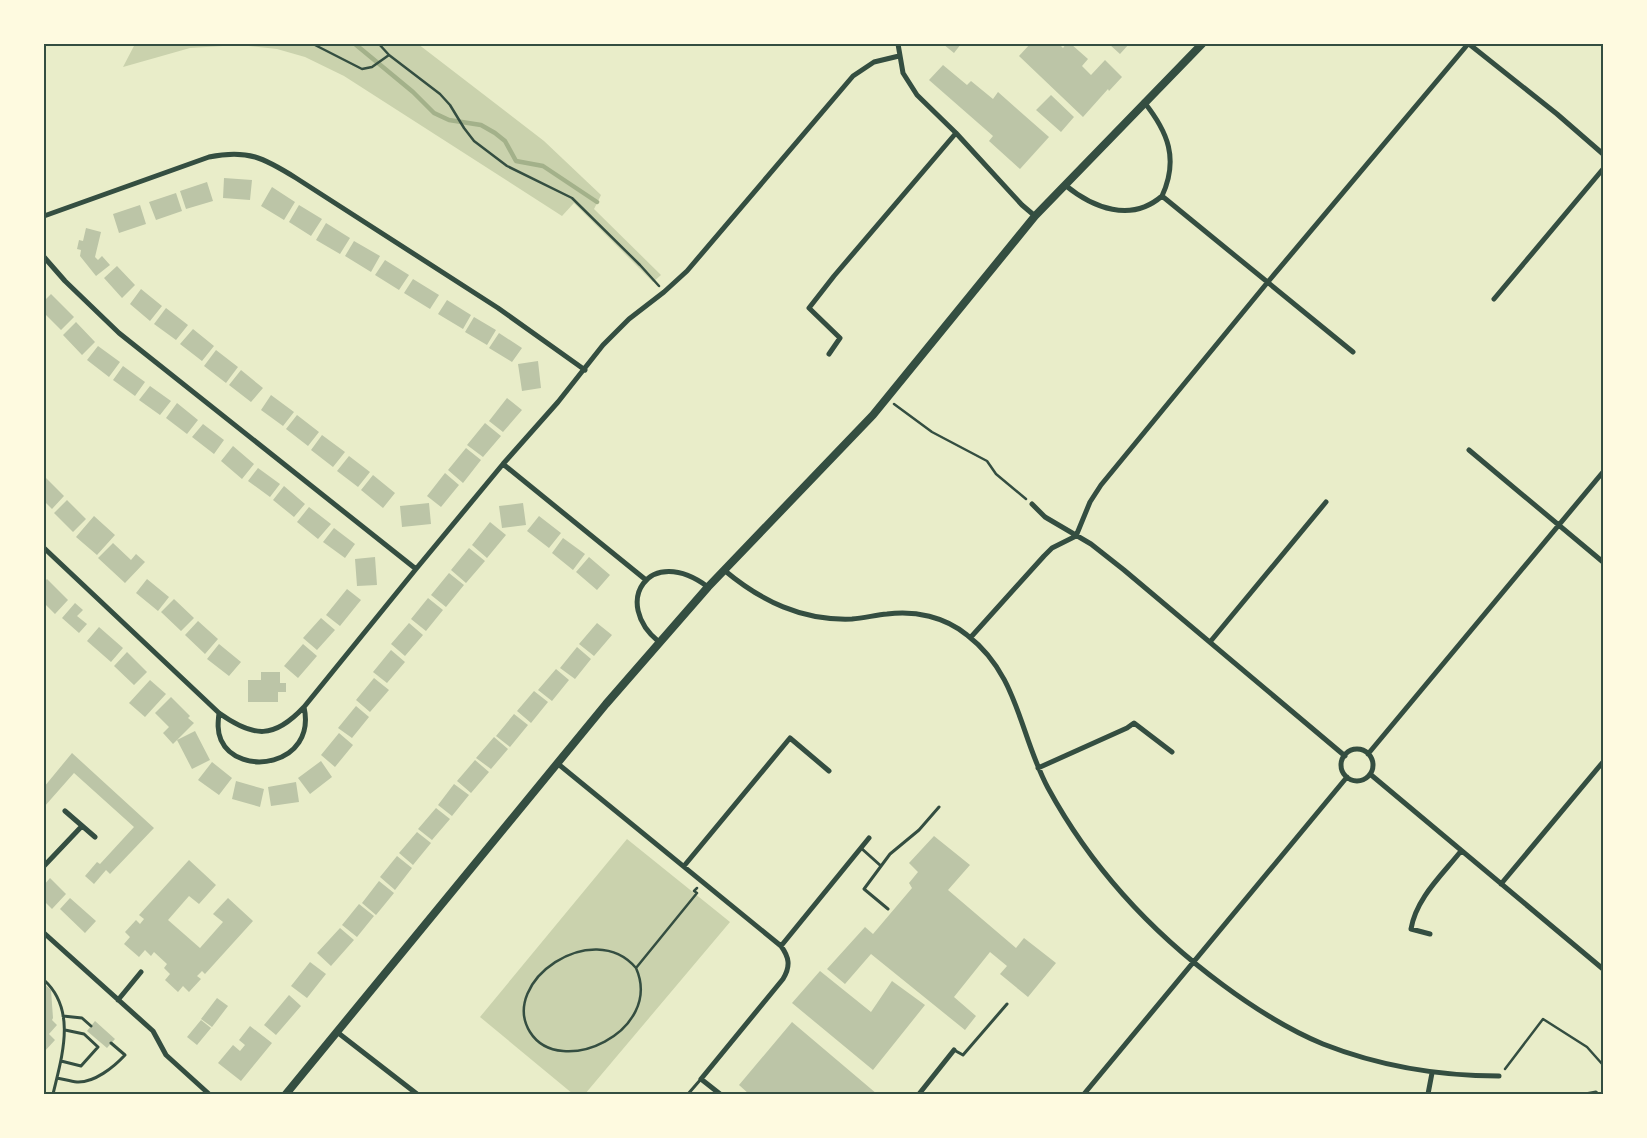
<svg xmlns="http://www.w3.org/2000/svg" width="1647" height="1138" font-family="'Source Serif 4',serif">
  <rect width="100%" height="100%" fill="#e9edc9"/>
  <path fill="#cad2ad" d="M 135,44 L 418,44 L 544,141 L 601,195 L 594,209 L 661,275 L 653,282 L 574,203 L 562,216 L 344,76 L 305,57 L 277,49 L 239,45 L 190,48 L 123,67 Z
    M 627,839 L 730,922 L 585,1094 L 573,1094 L 480,1017 Z"/>
  <g fill="none" stroke-linecap="round" stroke-linejoin="round">
    <path stroke="#a3b18a" stroke-width="4.5" d="M 355,44 L 413,92 L 434,113 L 449,120 L 481,125 L 495,133 L 505,141 L 516,161 L 543,166 L 597,202"/>
  </g>
  <path fill="#bcc5a7" d="M 943,44 L 961,44 L 954,53 Z
    M 1030,44 L 1059,44 L 1063,48 L 1066,44 L 1071,44 L 1088,59 L 1082,66 L 1091,75 L 1105,60 L 1122,77 L 1109,91 L 1108,89 L 1083,117 L 1019,56 Z
    M 1109,44 L 1129,44 L 1120,54 Z
    M 943,65 L 967,85 L 971,81 L 993,99 L 998,92 L 1049,137 L 1020,169 L 989,141 L 993,136 L 929,80 Z
    M 1051,95 L 1074,117 L 1061,132 L 1036,110 Z
    M 224,178 L 252,180 L 250,200 L 223,198 Z
    M 207,182 L 213,201 L 186,209 L 180,191 Z
    M 272,187 L 295,202 L 284,220 L 261,206 Z
    M 176,193 L 182,211 L 156,220 L 149,202 Z
    M 140,205 L 146,224 L 119,233 L 113,214 Z
    M 299,205 L 322,219 L 311,236 L 289,222 Z
    M 326,223 L 350,238 L 340,254 L 316,240 Z
    M 86,228 L 101,232 L 95,257 L 98,260 L 102,256 L 110,265 L 96,276 L 80,256 L 81,250 L 77,249 L 79,240 L 83,241 Z
    M 354,241 L 380,256 L 371,272 L 345,256 Z
    M 385,260 L 409,275 L 399,290 L 375,275 Z
    M 117,266 L 135,285 L 122,298 L 104,278 Z
    M 413,279 L 439,295 L 430,309 L 404,293 Z
    M 141,289 L 162,306 L 150,321 L 130,304 Z
    M 51,294 L 74,317 L 61,330 L 44,313 L 44,308 L 46,306 L 44,301 Z
    M 447,300 L 471,315 L 463,329 L 438,314 Z
    M 166,308 L 188,325 L 176,340 L 154,324 Z
    M 474,317 L 496,330 L 487,345 L 465,332 Z
    M 76,322 L 95,342 L 82,355 L 63,335 Z
    M 193,329 L 214,346 L 202,361 L 180,344 Z
    M 499,333 L 522,348 L 512,362 L 489,348 Z
    M 98,346 L 120,362 L 109,377 L 87,360 Z
    M 216,350 L 238,367 L 226,383 L 204,366 Z
    M 538,361 L 541,388 L 522,391 L 518,364 Z
    M 123,366 L 145,382 L 135,396 L 113,380 Z
    M 241,370 L 263,388 L 251,402 L 229,385 Z
    M 150,386 L 171,401 L 160,415 L 139,400 Z
    M 271,395 L 294,412 L 283,426 L 261,410 Z
    M 507,398 L 522,410 L 503,432 L 489,421 Z
    M 177,403 L 198,420 L 187,434 L 166,418 Z
    M 297,415 L 319,432 L 308,446 L 286,429 Z
    M 485,423 L 501,436 L 483,457 L 467,445 Z
    M 203,424 L 224,440 L 214,454 L 192,437 Z
    M 322,435 L 345,452 L 333,467 L 311,450 Z
    M 233,446 L 254,464 L 242,479 L 221,461 Z
    M 466,448 L 481,460 L 463,483 L 448,470 Z
    M 349,456 L 370,472 L 358,487 L 337,471 Z
    M 258,468 L 280,484 L 270,497 L 248,481 Z
    M 445,473 L 459,485 L 441,507 L 427,496 Z
    M 373,475 L 395,493 L 383,508 L 361,490 Z
    M 45,477 L 64,496 L 52,509 L 44,501 Z
    M 284,486 L 305,504 L 294,517 L 273,500 Z
    M 67,500 L 86,519 L 73,532 L 54,513 Z
    M 429,503 L 431,524 L 402,527 L 400,506 Z
    M 523,503 L 526,525 L 502,528 L 499,506 Z
    M 309,507 L 331,524 L 318,539 L 297,522 Z
    M 94,516 L 115,535 L 97,555 L 76,537 Z
    M 539,516 L 561,533 L 549,548 L 527,531 Z
    M 490,522 L 506,535 L 487,558 L 472,545 Z
    M 334,528 L 355,544 L 345,558 L 323,542 Z
    M 563,538 L 585,554 L 573,570 L 552,553 Z
    M 113,543 L 131,560 L 136,554 L 145,562 L 125,583 L 98,558 Z
    M 469,548 L 485,561 L 466,583 L 451,570 Z
    M 375,557 L 377,585 L 357,586 L 355,559 Z
    M 589,557 L 610,575 L 597,590 L 576,572 Z
    M 449,573 L 464,585 L 446,607 L 431,595 Z
    M 47,579 L 68,600 L 55,614 L 44,603 L 44,582 Z
    M 147,579 L 169,597 L 158,611 L 136,593 Z
    M 347,589 L 361,600 L 340,626 L 326,615 Z
    M 428,598 L 443,610 L 426,631 L 411,619 Z
    M 174,599 L 194,618 L 181,631 L 161,612 Z
    M 75,603 L 83,610 L 77,616 L 87,624 L 79,633 L 62,618 Z
    M 321,618 L 335,630 L 317,650 L 303,638 Z
    M 198,621 L 218,639 L 205,654 L 185,635 Z
    M 409,623 L 423,635 L 405,656 L 391,644 Z
    M 597,623 L 612,635 L 594,656 L 579,644 Z
    M 99,627 L 123,648 L 111,662 L 87,641 Z
    M 219,644 L 241,662 L 229,676 L 207,659 Z
    M 303,644 L 317,656 L 298,678 L 284,666 Z
    M 577,647 L 591,659 L 575,679 L 560,668 Z
    M 391,650 L 405,662 L 387,683 L 373,672 Z
    M 127,652 L 147,672 L 134,685 L 114,666 Z
    M 556,669 L 569,680 L 552,701 L 538,690 Z
    M 261,672 L 280,672 L 280,683 L 286,683 L 286,692 L 278,692 L 278,702 L 248,702 L 248,680 L 261,680 Z
    M 374,678 L 389,690 L 370,712 L 356,700 Z
    M 150,680 L 166,694 L 145,717 L 129,703 Z
    M 534,691 L 548,702 L 531,723 L 517,711 Z
    M 171,697 L 190,716 L 188,718 L 194,723 L 173,744 L 163,733 L 169,727 L 155,713 Z
    M 356,706 L 369,717 L 352,738 L 338,728 Z
    M 514,714 L 528,725 L 510,747 L 496,736 Z
    M 195,731 L 210,760 L 192,769 L 177,740 Z
    M 339,733 L 353,745 L 335,767 L 321,755 Z
    M 494,737 L 508,749 L 491,769 L 476,758 Z
    M 72,753 L 154,828 L 110,874 L 106,870 L 94,884 L 85,876 L 97,862 L 100,864 L 134,827 L 74,773 L 44,807 L 44,787 Z
    M 475,760 L 489,772 L 471,793 L 457,781 Z
    M 321,761 L 332,777 L 310,794 L 298,778 Z
    M 212,762 L 232,778 L 219,795 L 198,780 Z
    M 236,781 L 264,789 L 260,807 L 232,799 Z
    M 296,782 L 299,802 L 271,806 L 268,787 Z
    M 454,784 L 469,795 L 452,816 L 438,805 Z
    M 436,808 L 450,819 L 432,840 L 418,829 Z
    M 417,832 L 431,843 L 413,865 L 399,853 Z
    M 934,836 L 970,865 L 948,890 L 1016,948 L 1024,938 L 1056,963 L 1028,997 L 1000,974 L 1007,966 L 990,952 L 954,997 L 976,1016 L 965,1030 L 871,954 L 845,984 L 827,969 L 865,927 L 873,934 L 912,888 L 909,883 L 918,872 L 909,863 Z
    M 397,856 L 412,868 L 395,890 L 380,877 Z
    M 189,860 L 216,885 L 199,904 L 189,896 L 168,920 L 200,948 L 223,922 L 213,914 L 228,898 L 253,921 L 205,974 L 202,971 L 197,976 L 201,979 L 189,992 L 183,986 L 178,992 L 165,980 L 170,974 L 164,968 L 167,964 L 154,952 L 151,956 L 145,950 L 139,957 L 124,944 L 130,937 L 125,932 L 136,920 L 140,924 L 144,919 L 139,915 Z
    M 50,878 L 66,894 L 52,909 L 44,901 L 44,885 Z
    M 379,881 L 394,893 L 376,915 L 362,903 Z
    M 70,898 L 96,921 L 85,933 L 60,909 Z
    M 359,904 L 374,916 L 357,937 L 342,925 Z
    M 340,928 L 354,940 L 331,966 L 317,953 Z
    M 310,962 L 326,974 L 307,998 L 291,986 Z
    M 820,971 L 871,1012 L 892,981 L 925,1005 L 873,1070 L 792,1003 Z
    M 44,984 L 51,990 L 53,1018 L 52,1020 L 57,1025 L 49,1034 L 55,1040 L 44,1052 Z
    M 289,995 L 301,1006 L 276,1035 L 264,1025 Z
    M 217,998 L 228,1006 L 212,1027 L 201,1019 Z
    M 201,1020 L 211,1028 L 197,1045 L 187,1037 Z
    M 95,1021 L 115,1039 L 107,1048 L 87,1031 Z
    M 792,1022 L 877,1094 L 749,1094 L 739,1085 Z
    M 250,1026 L 272,1043 L 241,1081 L 218,1063 L 233,1045 L 240,1051 L 245,1045 L 239,1040 Z"/>
  <g fill="none" stroke-linecap="round" stroke-linejoin="round">
    <path stroke="#344e41" stroke-width="2.5" d="M 313,44 L 362,69 L 372,67 L 389,55 L 440,94 L 450,105 L 464,128 L 474,141 L 507,166 L 572,198 L 640,265 L 659,286
      M 379,44 L 389,55
      M 894,404 L 932,432 L 987,461 L 996,474 L 1026,499
      M 636,968 C 593,917 499,982 530,1032 C 560,1080 664,1031 636,968 L 697,893 L 694,891 L 697,888
      M 1505,1069 L 1543,1019 L 1587,1047 L 1603,1065"/>
    <path stroke="#344e41" stroke-width="3" d="M 861,848 L 881,866
      M 888,909 L 864,889 L 890,854 L 919,830 L 939,807
      M 44,980 C 77,1010 62,1056 53,1094
      M 63,1016 L 82,1018 L 91,1026
      M 954,1050 L 963,1055 L 1007,1004
      M 61,1061 L 81,1066 L 98,1047 L 84,1034 L 65,1030
      M 57,1078 C 63,1079 70,1081 77,1082 C 94,1083 114,1067 125,1055 L 111,1043
      M 688,1094 L 701,1079
      M 1585,1094 L 1596,1092 L 1598,1094"/>
    <path stroke="#344e41" stroke-width="5" d="M 898,44 L 903,73 L 917,95 L 956,133 L 1022,205 L 1035,216
      M 1469,44 L 1557,114 L 1603,154
      M 1144,102 C 1168,132 1179,159 1162,196 L 1353,352
      M 1065,185 C 1093,208 1131,223 1162,196
      M 44,216 L 209,157 C 248,149 264,158 296,178 L 498,308 L 585,370
      M 44,257 L 65,281 L 119,333 L 416,569
      M 1494,299 L 1603,169
      M 829,354 L 840,338 L 809,308 L 834,276 L 956,133
      M 1469,450 L 1603,562
      M 503,464 L 646,580
      M 1032,504 L 1045,517 L 1091,544 L 1124,570 L 1345,756
      M 44,548 L 219,713 C 254,738 274,739 304,707
      M 724,570 C 761,601 802,621 852,619 C 864,618 876,615 887,614 C 915,610 945,617 967,635 C 1019,675 1019,734 1048,788 C 1091,867 1151,932 1223,985 C 1254,1008 1287,1029 1323,1044 C 1379,1066 1439,1076 1499,1076
      M 971,637 L 1044,556 L 1052,548 L 1076,536 L 1090,502 L 1101,485 L 1267,283 L 1468,44
      M 659,642 C 611,603 649,543 708,587
      M 1210,642 L 1326,502
      M 219,713 C 218,722 217,731 221,740 C 238,778 317,766 304,707 L 416,569 L 503,464 L 558,402 L 603,345 L 629,319 L 664,292 L 687,271 L 853,76 L 874,62 L 899,56
      M1341 765a16 16 0 1 1 32 0a16 16 0 1 1-32 0Z
      M 1368,754 L 1603,472
      M 557,763 L 781,946 C 789,957 791,966 783,979 L 701,1079 L 720,1094
      M 1038,768 L 1127,728 L 1134,723 L 1172,752
      M 1370,774 L 1603,969
      M 65,811 L 95,837
      M 44,866 L 82,826
      M 684,866 L 790,738 L 829,771
      M 1501,884 L 1603,762
      M 44,933 L 153,1031 L 166,1055 L 209,1094
      M 1430,934 L 1411,929 C 1416,898 1443,874 1461,851
      M 781,946 L 869,838
      M 118,1000 L 141,972
      M 337,1032 L 417,1094
      M 919,1094 L 954,1050
      M 1084,1094 L 1347,777
      M 1428,1094 L 1432,1073"/>
    <path stroke="#344e41" stroke-width="8" d="M 286,1094 L 606,704 L 708,587 L 873,415 L 1035,216 L 1202,44"/>
  </g>
  <rect width="1647" height="1138" fill="none" stroke="#fefae0" stroke-width="90"/>
  <rect x="45" y="45" width="1557" height="1048" fill="none" stroke="#344e41" stroke-width="2"/>
</svg>
